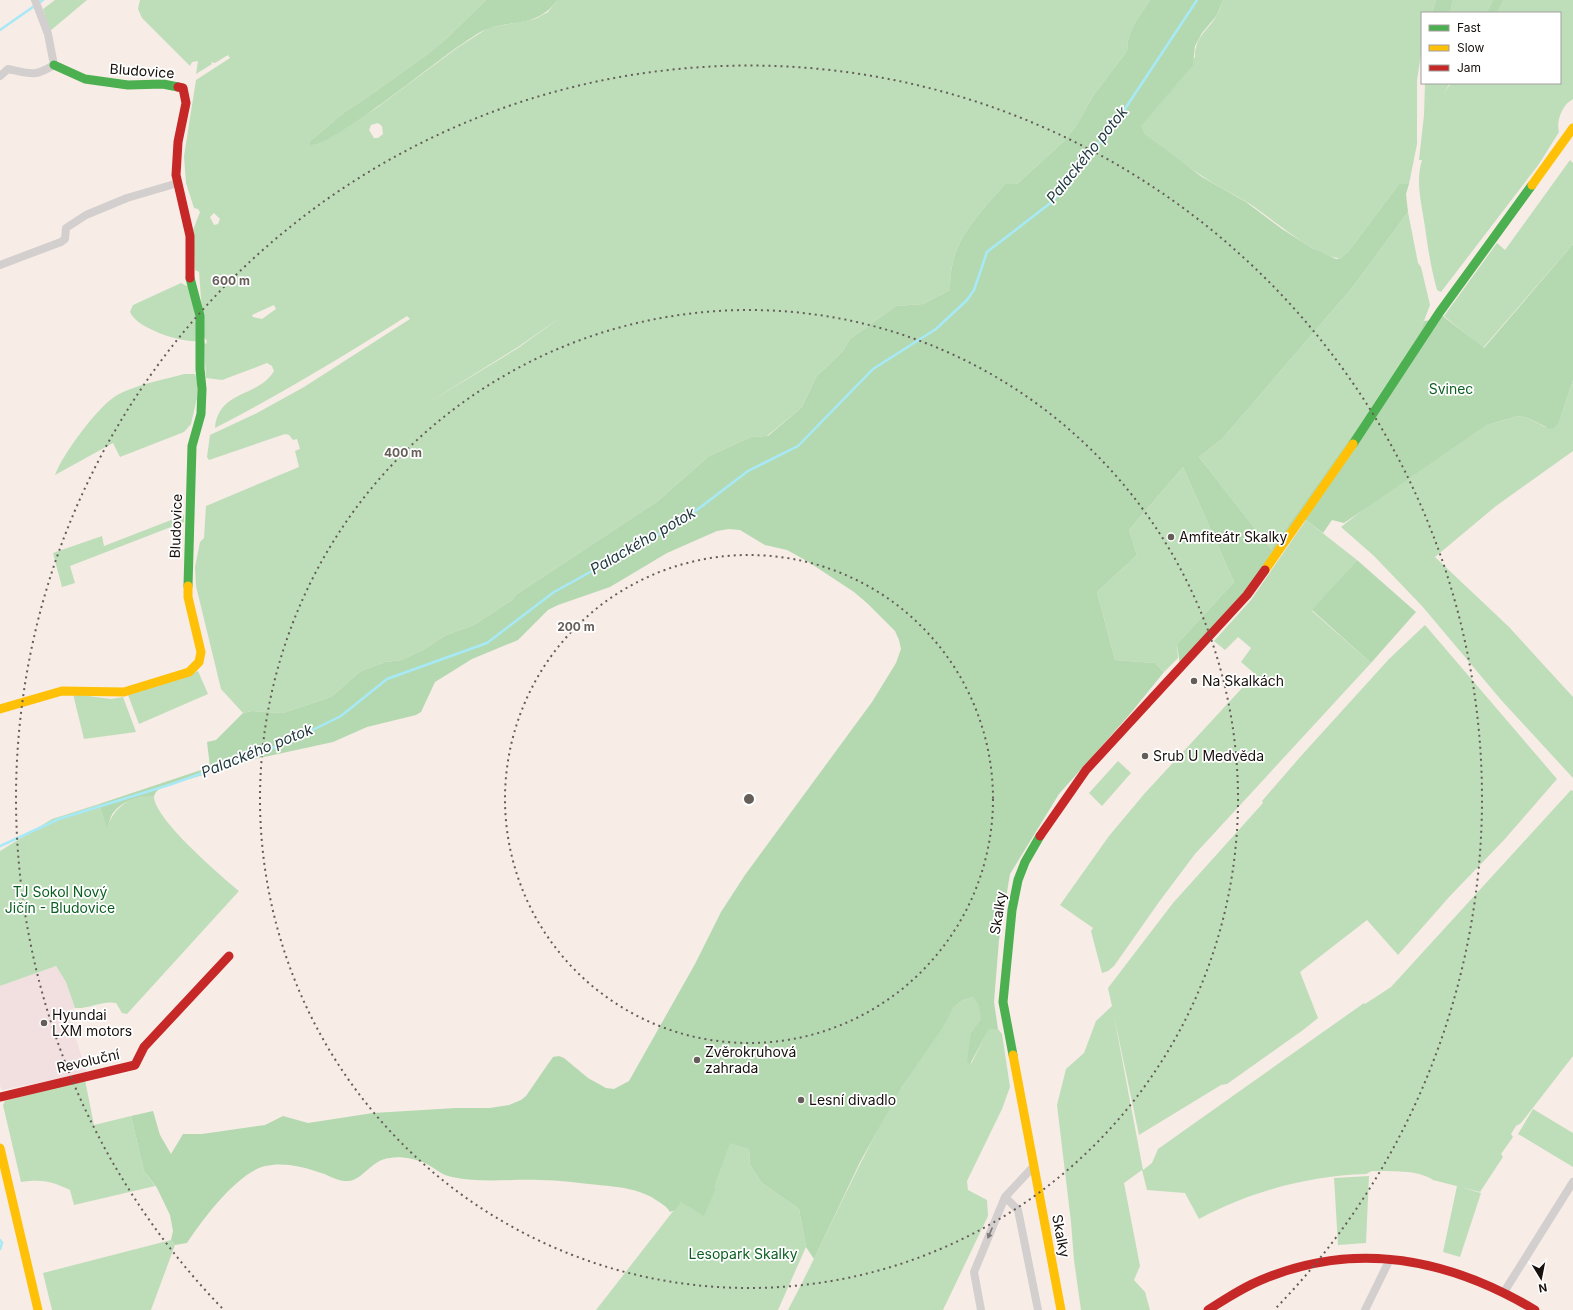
<svg xmlns="http://www.w3.org/2000/svg" width="1573" height="1310" font-family="Inter,sans-serif">
  <rect width="100%" height="100%" fill="#f7ece6"/>
  <path fill="#f2e0e1" d="M 56,966 L 66,982 L 75,1008 L 67,1011 L 87,1073 L 2,1090 L 0,1086 L 0,986 Z"/>
  <path fill="#bedeba" fill-rule="evenodd" d="M 55,0 L 87,0 L 50,31 L 43,9 Z
    M 140,0 L 486,0 L 445,40 L 425,56 L 362,101 L 346,111 L 310,141 L 329,138 L 375,109 L 457,48 L 488,28 L 535,19 L 548,12 L 557,0 L 923,0 L 920,4 L 923,0 L 1150,0 L 1134,24 L 1128,40 L 1127,51 L 1093,96 L 1076,126 L 1063,142 L 1017,184 L 1005,184 C 975,219 949,242 950,290 L 923,304 L 896,306 L 850,339 L 843,351 L 816,377 L 802,407 L 767,436 L 751,437 L 709,456 L 658,501 L 517,594 L 512,600 L 474,625 L 446,635 L 423,650 L 401,660 L 385,662 L 361,671 L 331,697 L 283,713 L 252,711 L 243,713 L 221,689 L 196,586 L 195,567 L 200,542 L 204,538 L 206,506 L 299,467 L 295,451 L 300,449 L 297,439 L 293,440 L 289,435 L 285,434 L 209,460 L 207,457 L 210,435 L 257,413 L 304,387 L 410,319 L 407,316 C 344,356 281,394 215,428 C 218,390 259,397 274,371 L 272,366 L 267,363 L 222,380 L 206,378 L 204,343 L 206,344 L 207,341 L 204,337 L 199,272 L 195,270 L 193,230 L 200,212 L 198,209 L 194,208 L 186,183 L 184,156 L 196,80 L 230,58 L 228,55 L 215,63 L 211,62 L 212,64 L 196,74 L 198,61 L 192,62 L 190,66 L 142,18 L 138,9 ZM 378,123 L 382,126 L 383,134 L 378,138 L 374,138 L 369,130 L 371,125 ZM 214,213 L 220,219 L 218,224 L 214,225 L 210,217 ZM 274,305 L 276,309 L 262,319 L 253,317 L 252,315 ZM 561,317 L 518,348 L 428,403 L 518,347 Z
    M 1223,0 L 1436,0 L 1432,13 L 1422,13 L 1422,48 L 1417,80 L 1417,144 L 1409,184 L 1399,184 L 1348,252 L 1341,258 C 1319,260 1270,217 1250,204 C 1234,194 1218,187 1202,176 C 1183,164 1164,149 1145,134 L 1140,126 L 1195,57 C 1195,36 1207,32 1217,15 C 1219,11 1221,5 1223,0 Z
    M 1453,0 L 1493,0 L 1486,13 L 1450,13 Z
    M 1504,0 L 1573,0 L 1573,99 C 1562,105 1556,121 1559,132 L 1539,164 L 1441,292 L 1437,290 C 1431,268 1428,249 1425,227 C 1422,205 1415,182 1422,160 L 1419,160 L 1424,115 L 1425,83 L 1450,83 L 1444,93 L 1451,83 L 1560,83 L 1560,13 L 1497,13 Z
    M 1570,160 L 1573,163 L 1573,244 L 1483,348 L 1444,316 L 1497,243 L 1505,250 Z
    M 1408,212 L 1418,263 L 1421,267 L 1430,305 L 1420,331 L 1373,405 L 1271,549 L 1199,457 L 1222,439 L 1352,288 Z
    M 181,283 L 189,287 L 194,308 L 198,341 C 181,343 136,328 130,312 L 133,305 Z
    M 184,374 L 195,374 L 197,379 L 197,398 L 191,424 L 184,432 L 120,457 L 113,443 L 55,475 C 62,455 100,403 119,394 C 139,384 163,380 184,374 Z
    M 1573,380 L 1573,451 L 1496,506 L 1435,557 L 1509,627 L 1573,697 L 1573,778 L 1502,701 L 1422,606 L 1374,556 L 1341,527 L 1369,505 L 1487,425 L 1518,416 L 1528,418 L 1545,427 L 1559,422 Z
    M 1183,467 L 1234,582 L 1177,644 L 1178,658 L 1164,672 L 1155,663 L 1115,660 L 1097,592 L 1137,555 L 1129,530 Z
    M 184,515 L 184,522 L 70,566 L 75,583 L 62,587 L 53,553 L 102,536 L 104,546 Z
    M 1306,520 L 1357,560 L 1312,611 L 1371,663 L 1195,854 L 1159,902 L 1114,966 L 1108,971 L 1102,973 L 1091,931 L 1093,928 L 1060,905 L 1109,836 L 1145,793 L 1255,674 L 1241,662 L 1251,648 L 1238,637 L 1225,650 L 1214,641 L 1251,600 Z
    M 1425,625 L 1557,779 L 1504,840 L 1450,896 L 1444,889 L 1450,896 L 1398,955 L 1367,920 L 1300,972 L 1318,1018 L 1303,1030 L 1227,1084 L 1221,1085 L 1139,1135 L 1114,1016 L 1143,1170 L 1152,1163 L 1158,1149 L 1364,1003 L 1365,1004 L 1391,987 L 1571,790 L 1573,791 L 1573,1056 L 1521,1123 L 1516,1126 L 1511,1134 L 1513,1137 L 1501,1154 L 1503,1157 L 1480,1192 L 1433,1180 C 1417,1169 1391,1172 1372,1171 L 1366,1174 C 1307,1176 1252,1191 1199,1219 L 1185,1193 L 1147,1190 L 1142,1170 L 1124,1183 L 1140,1266 L 1134,1280 L 1145,1292 L 1150,1310 L 1081,1310 L 1074,1260 L 1071,1222 L 1057,1105 L 1066,1069 L 1084,1053 L 1096,1021 L 1112,1006 L 1108,988 L 1173,903 L 1263,803 L 1262,801 L 1301,756 L 1389,659 Z
    M 198,671 L 208,694 L 139,724 L 128,695 Z
    M 73,694 L 111,699 L 123,697 L 136,732 L 84,739 Z
    M 1118,761 L 1131,773 L 1102,806 L 1089,793 Z
    M 144,796 L 154,796 C 153,818 221,876 239,891 L 127,1014 L 122,1013 L 116,1003 C 102,1000 90,1009 75,1008 L 66,982 L 56,966 L 0,986 L 0,851 L 52,819 L 99,804 L 107,828 C 114,809 124,800 144,796 Z
    M 973,997 C 980,1000 984,1015 980,1022 C 978,1025 974,1029 971,1032 L 971,1064 L 989,1028 L 998,1029 L 1002,1034 L 1010,1087 L 1002,1109 L 967,1181 L 968,1190 L 987,1200 L 988,1216 L 943,1310 L 788,1310 C 824,1242 854,1171 892,1104 C 911,1071 935,1040 954,1007 L 963,1000 Z
    M 85,1080 L 94,1125 L 131,1116 L 144,1171 L 155,1186 L 74,1205 L 70,1190 C 52,1181 41,1179 21,1182 L 3,1105 L 5,1101 Z
    M 627,1105 L 749,1149 L 750,1165 L 762,1183 L 799,1209 L 806,1247 L 778,1310 L 596,1310 L 681,1201 L 715,1188 Z
    M 1533,1109 L 1573,1133 L 1573,1167 L 1518,1134 Z
    M 1369,1176 L 1366,1243 L 1338,1245 L 1334,1178 Z
    M 1457,1186 L 1481,1193 L 1460,1257 L 1443,1252 Z
    M 171,1240 L 175,1245 L 151,1310 L 52,1310 L 43,1273 Z"/>
  <path fill="#b4d9b1" d="M 486,0 L 557,0 C 539,26 517,20 490,28 C 479,31 466,42 456,48 C 433,64 331,147 310,145 L 310,141 L 346,111 L 362,101 L 425,56 L 445,40 Z
    M 1150,0 L 1223,0 L 1217,15 L 1202,33 L 1195,46 L 1193,65 L 1141,126 L 1145,134 L 1202,177 L 1246,202 L 1282,229 L 1312,248 L 1336,259 L 1341,258 L 1348,252 L 1399,184 L 1409,184 L 1406,194 L 1408,212 L 1352,288 L 1222,439 L 1199,457 L 1271,549 L 1373,405 L 1420,331 L 1424,321 L 1431,320 L 1439,313 L 1484,348 L 1573,244 L 1573,380 L 1559,422 L 1554,428 L 1550,429 L 1528,418 L 1518,416 L 1487,425 L 1344,523 L 1332,520 L 1323,533 L 1306,520 L 1288,535 L 1247,595 L 1180,666 L 1177,644 L 1234,582 L 1183,467 L 1129,530 L 1137,555 L 1097,592 L 1115,660 L 1155,663 L 1164,672 L 1130,714 L 1059,794 L 1010,874 L 999,940 L 994,1002 L 998,1029 L 989,1029 L 970,1064 L 967,1062 L 971,1032 L 980,1021 L 981,1017 L 978,1003 L 973,997 L 963,1000 L 954,1007 L 943,1027 L 902,1087 L 860,1162 L 814,1259 L 806,1247 L 799,1209 L 762,1183 L 750,1165 L 749,1149 L 730,1143 L 714,1187 L 716,1188 L 704,1216 L 681,1202 L 675,1210 L 670,1212 C 667,1207 664,1205 659,1202 C 642,1189 620,1187 599,1185 C 579,1183 559,1180 539,1180 C 510,1179 480,1183 452,1177 C 441,1175 435,1168 425,1163 C 415,1159 401,1156 390,1158 C 369,1160 363,1183 344,1181 C 335,1180 327,1174 318,1172 C 302,1166 281,1162 265,1166 C 237,1173 202,1220 187,1243 L 175,1245 L 171,1240 L 173,1231 L 170,1215 L 157,1188 L 144,1171 L 131,1116 L 153,1111 L 160,1135 L 171,1154 L 183,1134 L 202,1134 L 265,1125 L 283,1116 L 308,1123 L 373,1113 L 456,1108 L 490,1108 L 509,1105 L 521,1100 L 526,1096 L 548,1064 L 553,1057 L 559,1056 L 564,1058 L 588,1078 L 606,1088 L 614,1089 L 629,1081 L 695,964 L 721,912 L 745,875 L 872,702 L 896,663 L 901,649 L 899,640 L 895,631 L 868,604 L 854,592 L 807,561 L 787,550 L 765,545 L 740,530 L 729,529 L 717,531 L 667,553 L 610,587 L 558,605 L 548,610 L 518,640 L 472,659 L 435,682 L 421,712 L 416,715 L 367,727 L 333,742 L 255,759 L 160,788 L 156,792 L 154,796 C 140,795 121,801 113,813 C 110,817 109,824 107,829 L 99,804 L 210,767 L 207,742 L 216,740 L 243,713 L 252,711 L 283,713 L 331,697 L 361,671 L 385,662 L 401,660 L 423,650 L 446,635 L 474,625 L 512,600 L 517,594 L 658,501 L 709,456 L 751,437 L 768,436 L 802,407 L 816,377 L 843,351 L 850,339 L 896,306 L 923,304 L 950,290 C 949,242 975,219 1005,184 L 1017,184 L 1063,142 L 1076,126 L 1093,96 L 1127,51 L 1128,40 L 1134,24 Z
    M 1436,0 L 1453,0 L 1450,13 L 1432,13 Z
    M 1493,0 L 1504,0 L 1497,13 L 1486,13 Z
    M 1357,560 L 1416,612 L 1371,663 L 1312,610 Z"/>
  <g fill="none" stroke-linecap="round" stroke-linejoin="round">
    <path stroke="#a7e9f6" stroke-width="2.5" d="M 0,30 L 43,0
      M 0,846 L 59,819 L 172,784 L 286,743 L 341,716 L 387,679 L 487,643 L 554,592 L 681,522 L 748,471 L 798,446 L 873,369 L 936,329 L 967,300 L 974,290 L 987,252 L 1053,201 L 1117,121 L 1197,0
      M 0,1240 L 2,1243 L 0,1249"/>
    <path stroke="#d2cfce" stroke-width="8" d="M 0,76 L 8,69 C 31,74 34,77 54,65 L 48,34 L 35,0
      M 0,265 L 61,242 L 65,239 L 66,228 L 86,215 L 127,198 L 178,183
      M 1005,1197 L 1018,1210 L 1038,1310
      M 1504,1292 L 1573,1182
      M 981,1310 L 974,1272 L 1005,1197 L 1033,1167
      M 1365,1310 L 1390,1259"/>
    <path stroke="#4caf50" stroke-width="9" d="M 54,65 L 85,79 L 128,85 L 163,84 L 178,87
      M 1353,444 L 1439,313 L 1532,185
      M 188,586 L 192,446 L 201,414 L 202,389 L 200,369 L 200,316 L 190,278
      M 1013,1055 L 1003,1002 L 1012,910 L 1018,880 L 1025,862 L 1040,836"/>
    <path stroke="#ffc107" stroke-width="9" d="M 1532,185 L 1573,128
      M 1265,570 L 1353,444
      M 0,709 L 62,691 L 124,692 L 189,672 L 199,662 L 201,652 L 188,597 L 188,586
      M 1013,1055 L 1061,1310
      M 0,1148 L 38,1310"/>
    <path stroke="#c62828" stroke-width="9" d="M 178,87 L 183,88 L 186,103 L 178,142 L 176,175 L 190,236 L 190,278
      M 1040,836 L 1086,770 L 1247,595 L 1265,570
      M 0,1097 L 135,1065 L 144,1047 L 229,956
      M 1208,1310 C 1227,1298 1245,1286 1266,1278 C 1360,1240 1451,1260 1535,1310"/>
  </g>
  <defs><path id="oneway-solid" d="M-6-.8H1V-3.2L6.5 0L1 3.2V.8H-6Z"/></defs>
  <use fill="#7e7977" href="#oneway-solid" transform="translate(990 1233) rotate(113)"/>
  <g fill="none" stroke="#655d58" stroke-width="2" stroke-dasharray="2 4">
    <circle cx="749" cy="799" r="244"/>
    <circle cx="749" cy="799" r="489"/>
    <path d="M222 1308A733 733 0 1 1 1276 1308"/>
  </g>
  <g fill="#655d58" stroke="#fff" stroke-width="1.5">
    <circle cx="1171" cy="537" r="4"/>
    <circle cx="1194" cy="681" r="4"/>
    <circle cx="1145" cy="756" r="4"/>
    <circle cx="44" cy="1023" r="4"/>
    <circle cx="697" cy="1060" r="4"/>
    <circle cx="801" cy="1100" r="4"/>
  </g>
  <g text-anchor="middle" stroke-width="3.5" stroke-linejoin="round" paint-order="stroke">
    <g font-size="14" fill="#17100c" stroke="#fff">
      <text transform="translate(142 71) rotate(4)" y="5">Bludovice</text>
      <text transform="translate(176 526) rotate(-88)" y="5">Bludovice</text>
      <text transform="translate(998 913) rotate(-81)" y="5">Skalky</text>
      <text transform="translate(88 1061) rotate(-13)" y="5">Revoluční</text>
      <text transform="translate(1061 1236) rotate(79)" y="5">Skalky</text>
    </g>
    <g font-size="14" fill="#0a5f21" stroke="#fff">
      <text x="1451" y="394">Svinec</text>
      <text x="60" y="897">TJ Sokol Nový<tspan x="60" dy="16">Jičín - Bludovice</tspan></text>
      <text x="743" y="1259">Lesopark Skalky</text>
    </g>
    <g font-size="14" fill="#17100c" stroke="#fff" text-anchor="start">
      <text x="1179" y="542">Amfiteátr Skalky</text>
      <text x="1202" y="686">Na Skalkách</text>
      <text x="1153" y="761">Srub U Medvěda</text>
      <text x="52" y="1020">Hyundai<tspan x="52" dy="16">LXM motors</tspan></text>
      <text x="705" y="1057">Zvěrokruhová<tspan x="705" dy="16">zahrada</tspan></text>
      <text x="809" y="1105">Lesní divadlo</text>
    </g>
    <g font-size="15" font-style="italic" fill="#1f363b" stroke="#fff">
      <text transform="translate(1087 155) rotate(-51)" y="5">Palackého potok</text>
      <text transform="translate(643 541) rotate(-30)" y="5">Palackého potok</text>
      <text transform="translate(257 751) rotate(-22)" y="5">Palackého potok</text>
    </g>
  </g>
  <circle cx="749" cy="799" r="6" fill="#655d58" stroke="#fff" stroke-width="2"/>
  <g font-size="12" text-anchor="middle" font-weight="bold" fill="#655d58" stroke="#fff" stroke-width="3.5" stroke-linejoin="round" paint-order="stroke">
    <text x="231" y="285">600 m</text>
    <text x="403" y="457">400 m</text>
    <text x="576" y="631">200 m</text>
  </g>
  <rect x="1421" y="12" width="140" height="72" fill="#ffffff" stroke="#a29f9e"/>
  <rect x="1429" y="25" width="20" height="6" fill="#4caf50" stroke="#a29f9e"/>
  <text x="1457" y="32" font-size="12" fill="#17100c">Fast</text>
  <rect x="1429" y="45" width="20" height="6" fill="#ffc107" stroke="#a29f9e"/>
  <text x="1457" y="52" font-size="12" fill="#17100c">Slow</text>
  <rect x="1429" y="65" width="20" height="6" fill="#c62828" stroke="#a29f9e"/>
  <text x="1457" y="72" font-size="12" fill="#17100c">Jam</text>
  <g transform="translate(1541 1278) rotate(170)" stroke="#ffffff" stroke-width="3" paint-order="stroke">
  <path d="M0-3L7 15L0 10L-7 15Z" fill="#17100c"/>
  <text y="-6" font-size="11" font-weight="bold" text-anchor="middle" fill="#17100c">N</text>
  </g>
</svg>
